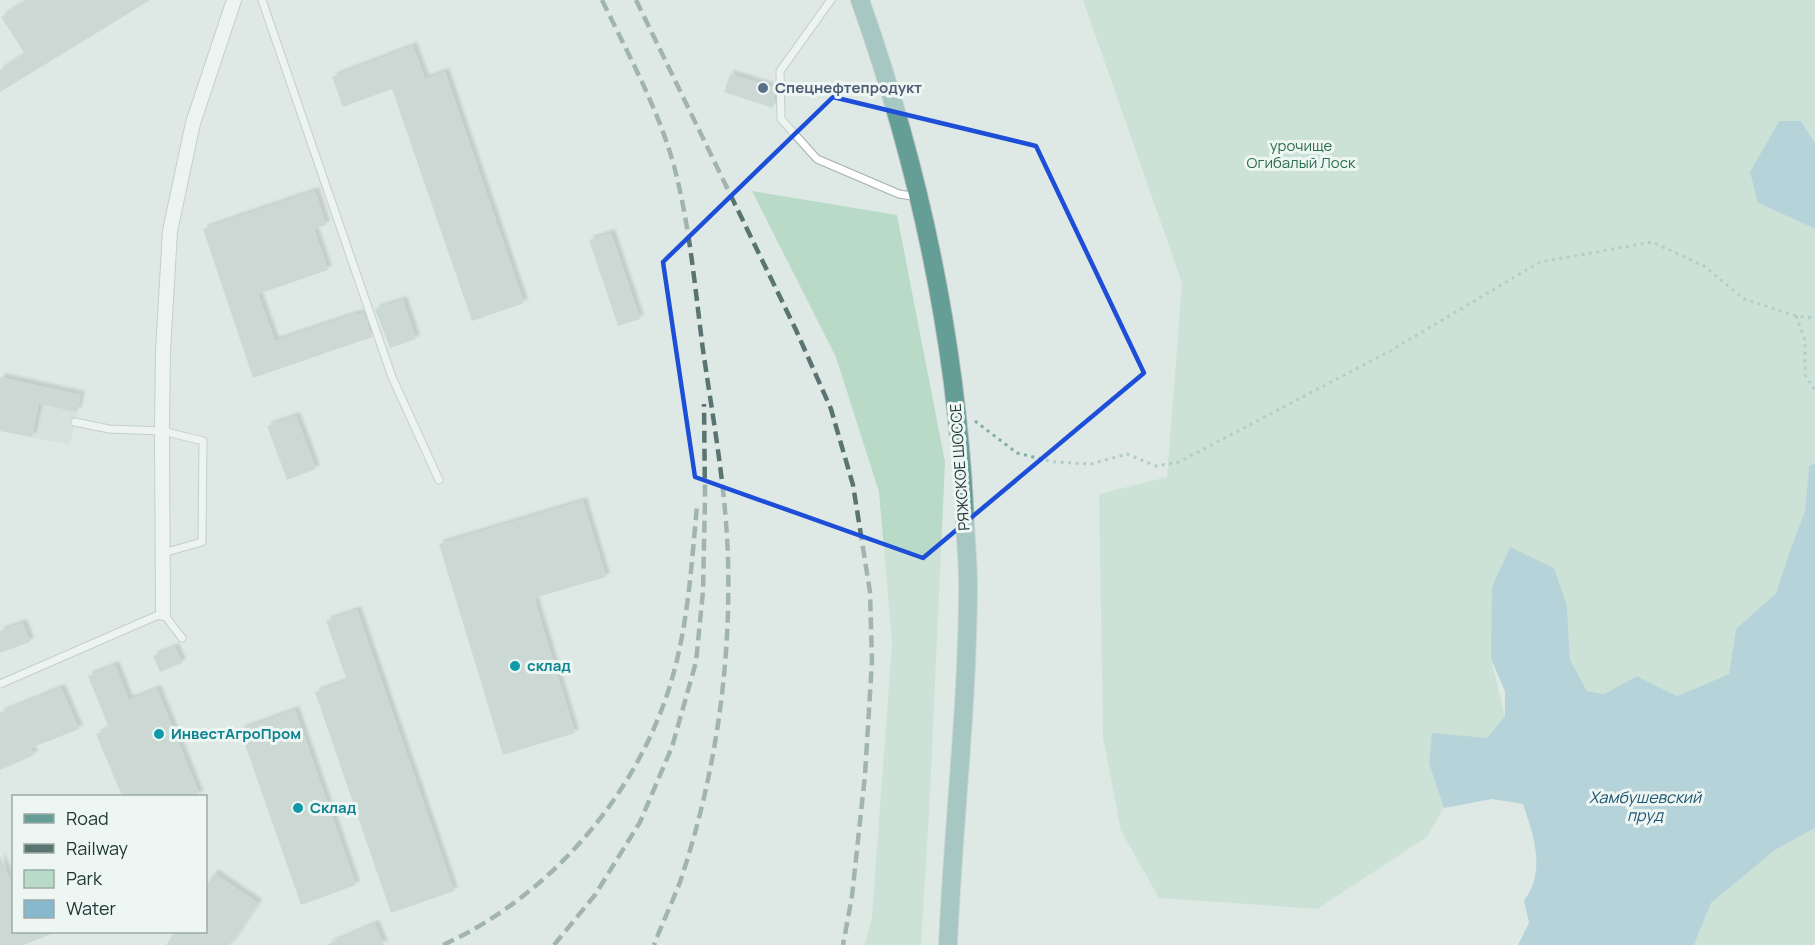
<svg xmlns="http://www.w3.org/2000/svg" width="1815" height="945" font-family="Manrope,sans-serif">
  <defs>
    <filter id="shadow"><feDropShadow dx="4" dy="-4" stdDeviation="1.5" flood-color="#0004"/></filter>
  </defs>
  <rect width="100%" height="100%" fill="#dee9e6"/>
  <path fill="#cdd9d5" d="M 0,377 L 81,395 L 70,445 L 0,431 Z"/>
  <path fill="#b8dac6" d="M 1083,0 L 1815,0 L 1815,143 L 1801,121 L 1758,203 L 1815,229 L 1815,463 L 1809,467 L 1805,511 L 1776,593 L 1736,629 L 1729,674 L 1677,696 L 1637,676 L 1604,694 L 1587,691 L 1570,661 L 1567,606 L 1491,659 L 1505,716 L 1488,738 L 1429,764 L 1444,808 L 1427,837 L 1317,909 L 1159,898 L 1121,831 L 1103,738 L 1099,494 L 1167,477 L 1182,283 Z
    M 752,191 L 897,215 L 945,462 L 930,796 L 921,945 L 865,945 L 872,916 L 892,642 L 879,492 L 836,357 Z
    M 1815,828 L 1815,945 L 1694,945 L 1711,903 L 1775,850 Z"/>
  <path fill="#88b8cd" d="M 1779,121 L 1801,121 L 1815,143 L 1815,229 L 1758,203 L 1750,172 Z
    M 1815,463 L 1815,828 L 1775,850 L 1711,903 L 1694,945 L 1518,945 L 1529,923 L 1524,901 C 1527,896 1531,890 1533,884 C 1542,857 1531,829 1523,804 L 1492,799 L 1444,808 L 1429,764 L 1432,733 L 1487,738 L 1505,716 L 1505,691 L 1491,659 L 1492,587 L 1510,547 L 1554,568 L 1567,606 L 1570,660 L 1587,691 L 1604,694 L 1637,676 L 1677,696 L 1729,674 L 1736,629 L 1776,593 L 1791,548 L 1805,511 L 1809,466 Z"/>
  <path fill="#b4c4bf" filter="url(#shadow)" d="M 28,0 L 150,0 L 0,92 L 0,70 L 25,54 L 1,17 Z
    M 413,46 L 425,79 L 445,72 L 524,303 L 472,321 L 392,89 L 343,107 L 332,77 Z
    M 730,74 L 775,88 L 775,101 L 773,108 L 724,92 Z
    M 315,191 L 326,225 L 314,229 L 328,270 L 258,294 L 275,341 L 356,314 L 357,315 L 364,313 L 372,337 L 253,378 L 203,229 Z
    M 611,233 L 640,319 L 618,326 L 589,240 Z
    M 403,300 L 416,339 L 390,348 L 375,309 Z
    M 0,377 L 81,395 L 77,412 L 39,404 L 32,437 L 0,431 Z
    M 296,416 L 316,469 L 287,480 L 267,426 Z
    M 583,501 L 606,577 L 534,598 L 575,733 L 503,755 L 439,544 Z
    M 357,610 L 454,891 L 391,913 L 315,692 L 347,681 L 326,621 Z
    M 23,623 L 30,642 L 0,653 L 0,631 Z
    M 175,647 L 182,663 L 160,672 L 153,656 Z
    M 115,665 L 129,700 L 157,689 L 200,796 L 122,796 L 96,734 L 109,728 L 88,676 Z
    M 61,688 L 79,729 L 31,748 L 34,755 L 0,770 L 0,713 Z
    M 295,710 L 356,885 L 301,905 L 240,730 Z
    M 0,856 L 14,888 L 14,932 L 56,932 L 24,945 L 0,945 Z
    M 214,873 L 258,903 L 230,945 L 166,945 L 175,932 L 206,932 L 206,886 Z
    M 375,924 L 384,945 L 326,945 Z"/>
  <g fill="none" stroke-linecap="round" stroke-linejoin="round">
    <defs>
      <path id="lane" d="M 262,0 L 392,377 L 439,480
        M 831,0 L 780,71 L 781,119 L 817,159 L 899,194 L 918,197
        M 75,422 L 109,429 L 162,431 L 203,441 L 202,542 L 163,553
        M 0,684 L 163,613 L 182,638"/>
      <path id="street" d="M 163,613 L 162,431 L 163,351 L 170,231 L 193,123 L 234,0"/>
      <path id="primary" d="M 860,0 C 920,169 957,342 965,522 C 966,543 968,564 968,584 C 968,705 953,825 948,945"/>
    </defs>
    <use href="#lane" stroke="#a1b0ad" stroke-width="9"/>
    <use href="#street" stroke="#a1b0ad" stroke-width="16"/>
    <use href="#primary" stroke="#bcc3c2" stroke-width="20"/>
    <path stroke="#80aca4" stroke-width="3" stroke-dasharray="3 4.5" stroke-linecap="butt" d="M 1796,316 L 1805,340 L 1805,375 L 1815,390
      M 975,421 L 1017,453 L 1054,462 L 1091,464 L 1127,454 L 1156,466 L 1179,462 L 1390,351 L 1540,262 L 1652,242 L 1704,266 L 1744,299 L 1796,316 L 1815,318"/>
    <use href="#lane" stroke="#fff" stroke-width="7"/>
    <use href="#street" stroke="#fff" stroke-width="14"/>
    <use href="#primary" stroke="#659d97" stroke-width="18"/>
    <path stroke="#5a7471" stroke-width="4.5" stroke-dasharray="12 6" stroke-linecap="butt" d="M 602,0 C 628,54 658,108 674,166 C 690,226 695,289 703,350 C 713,419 726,489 728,559 C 731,668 715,778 680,882 C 672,903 662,924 654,945
      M 636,0 L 796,330 L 831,409 L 853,485 L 870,592 L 872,661 L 865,775 L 852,896 L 843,945
      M 443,945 C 556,893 646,785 676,664 C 689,612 692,558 697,506
      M 554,945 L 595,895 L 640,822 L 672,747 L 696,662 L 703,591 L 705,499 L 704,404"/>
  </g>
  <path d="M0 0H1815V945H0ZM 833,97 L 1036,146 L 1144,373 L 923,558 L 695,477 L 663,262 Z" fill="#dee9e6" fill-opacity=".55" fill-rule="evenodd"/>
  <path fill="none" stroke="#1d4ed8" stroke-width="4.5" stroke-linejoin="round" d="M 833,97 L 1036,146 L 1144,373 L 923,558 L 695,477 L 663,262 Z"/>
  <circle fill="#5c6f8a" stroke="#eef6f3" stroke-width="2" cx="763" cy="88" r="6"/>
  <g fill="#0f9aa8" stroke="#eef6f3" stroke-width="2">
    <circle cx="515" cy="666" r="6"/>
    <circle cx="159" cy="734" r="6"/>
    <circle cx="298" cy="808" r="6"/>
  </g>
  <g text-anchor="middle" stroke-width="6" stroke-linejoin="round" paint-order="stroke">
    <g font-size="15" font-weight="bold" fill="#4e5e75" stroke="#eef6f3" text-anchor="start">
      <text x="775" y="93">Спецнефтепродукт</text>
    </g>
    <g font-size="15" fill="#2d6d4f" stroke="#eef6f3">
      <text x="1301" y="151">урочище<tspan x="1301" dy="17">Огибалый Лоск</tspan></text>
    </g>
    <g font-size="15" fill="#203835" stroke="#eef6f3">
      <text transform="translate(960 467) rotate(-94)" y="5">РЯЖСКОЕ ШОССЕ</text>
    </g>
    <g font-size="15" font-weight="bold" fill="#0d838f" stroke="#eef6f3" text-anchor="start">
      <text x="527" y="671">склад</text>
      <text x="171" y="739">ИнвестАгроПром</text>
      <text x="310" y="813">Склад</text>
    </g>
    <g font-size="16" font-style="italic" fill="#1e5671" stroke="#eef6f3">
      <text x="1645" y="803">Хамбушевский<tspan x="1645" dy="18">пруд</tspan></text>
    </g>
  </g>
  <rect x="12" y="795" width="195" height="138" fill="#eef6f3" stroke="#9caaa7" stroke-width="1.5"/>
  <rect x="24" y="814" width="30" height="9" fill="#659d97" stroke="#9caaa7" stroke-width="1.5"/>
  <text x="66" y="825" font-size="18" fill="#203835">Road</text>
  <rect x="24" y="844" width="30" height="9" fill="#5a7471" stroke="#9caaa7" stroke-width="1.5"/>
  <text x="66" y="855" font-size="18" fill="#203835">Railway</text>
  <rect x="24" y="870" width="30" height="18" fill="#b8dac6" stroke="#9caaa7" stroke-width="1.5"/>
  <text x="66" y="885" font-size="18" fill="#203835">Park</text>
  <rect x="24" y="900" width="30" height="18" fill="#88b8cd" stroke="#9caaa7" stroke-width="1.5"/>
  <text x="66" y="915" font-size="18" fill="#203835">Water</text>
</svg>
